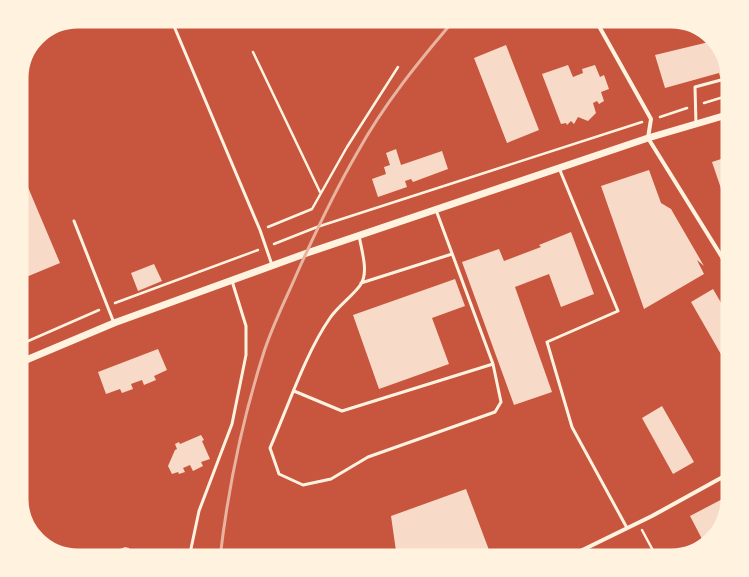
<svg xmlns="http://www.w3.org/2000/svg" width="749" height="577" font-family="Figtree,sans-serif">
  <rect width="100%" height="100%" fill="#c8553d"/>
  <path fill="#f7dbc8" d="M 711,37 L 724,52 L 730,82 L 722,84 L 719,73 L 665,88 L 655,55 L 713,41 Z
    M 506,45 L 539,130 L 507,143 L 474,58 Z
    M 568,65 L 573,77 L 583,73 L 582,69 L 595,65 L 600,77 L 604,75 L 609,89 L 601,92 L 604,101 L 599,104 L 597,101 L 593,103 L 596,113 L 588,121 L 578,117 L 574,124 L 571,121 L 567,125 L 566,123 L 561,124 L 542,74 Z
    M 396,149 L 401,165 L 442,151 L 448,169 L 413,182 L 411,179 L 405,181 L 407,187 L 378,197 L 372,179 L 386,174 L 384,167 L 390,165 L 386,153 Z
    M 730,156 L 730,215 L 712,162 Z
    M 19,166 L 60,263 L 19,280 Z
    M 649,170 L 661,203 L 671,209 L 704,266 L 697,260 L 704,274 L 644,309 L 601,186 Z
    M 571,232 L 594,294 L 561,307 L 549,274 L 515,287 L 552,392 L 514,405 L 462,262 L 499,249 L 504,261 L 541,247 L 539,245 Z
    M 154,264 L 162,281 L 138,291 L 131,273 Z
    M 455,279 L 465,306 L 432,318 L 449,364 L 379,389 L 353,315 Z
    M 713,289 L 730,318 L 730,370 L 691,302 Z
    M 158,349 L 167,370 L 154,376 L 156,380 L 144,385 L 142,380 L 131,384 L 133,389 L 122,393 L 120,389 L 106,394 L 98,372 Z
    M 662,406 L 694,462 L 673,474 L 642,418 Z
    M 201,435 L 204,440 L 202,441 L 210,459 L 201,462 L 203,466 L 193,471 L 190,465 L 183,468 L 185,472 L 179,474 L 178,472 L 172,474 L 168,466 L 175,450 L 177,449 L 175,444 L 179,442 L 180,444 Z
    M 466,489 L 492,558 L 397,558 L 391,516 Z
    M 730,495 L 719,531 L 702,539 L 690,516 Z
    M 125,547 L 129,548 L 134,558 L 97,558 Z"/>
  <g fill="none" stroke-linecap="round" stroke-linejoin="round">
    <path stroke="#fff3e0" stroke-width="2.5" d="M 253,52 L 320,192
      M 704,103 L 730,95
      M 660,117 L 687,108
      M 268,227 L 312,209 L 347,147 L 398,67
      M 274,244 L 317,227 L 642,122
      M 115,303 L 258,250
      M 19,345 L 99,310
      M 642,530 L 657,558"/>
    <path stroke="#fff3e0" stroke-width="3" d="M 171,19 L 260,230 L 272,265
      M 696,124 L 695,87 L 721,80
      M 559,168 L 618,311 L 547,342 L 572,427 L 627,528
      M 436,210 L 493,364
      M 74,221 L 114,323
      M 361,283 L 452,254
      M 294,391 L 342,411 L 493,364 L 501,402 L 495,412 L 368,457 L 331,479 L 303,485 L 279,474 L 270,448 C 288,407 305,354 330,318 C 338,306 355,294 361,284 C 369,271 361,249 359,235
      M 189,558 L 199,511 L 232,424 L 246,355 L 246,326 L 232,281"/>
    <path stroke="#fff3e0" stroke-width="4" d="M 595,19 L 651,119 L 648,138 L 730,270
      M 566,558 L 652,516 L 730,473"/>
    <path stroke="#fff3e0" stroke-width="7" d="M 19,363 L 114,323 L 307,253 L 648,138 L 730,114"/>
    <path stroke="#e9b49f" stroke-width="3" d="M 220,558 C 228,489 242,421 263,355 C 272,326 286,299 298,271 C 316,231 335,191 357,153 C 384,104 419,61 455,19"/>
  </g>
  <path d="M0 0H749V577H0ZM78 26H671A52 52 0 0 1 723 78V499A52 52 0 0 1 671 551H78A52 52 0 0 1 26 499V78A52 52 0 0 1 78 26Z" fill="#fff3e0" fill-rule="evenodd"/>
  <path fill="none" stroke="#fff3e0" stroke-width="5" d="M78 26H671A52 52 0 0 1 723 78V499A52 52 0 0 1 671 551H78A52 52 0 0 1 26 499V78A52 52 0 0 1 78 26Z"/>
</svg>
